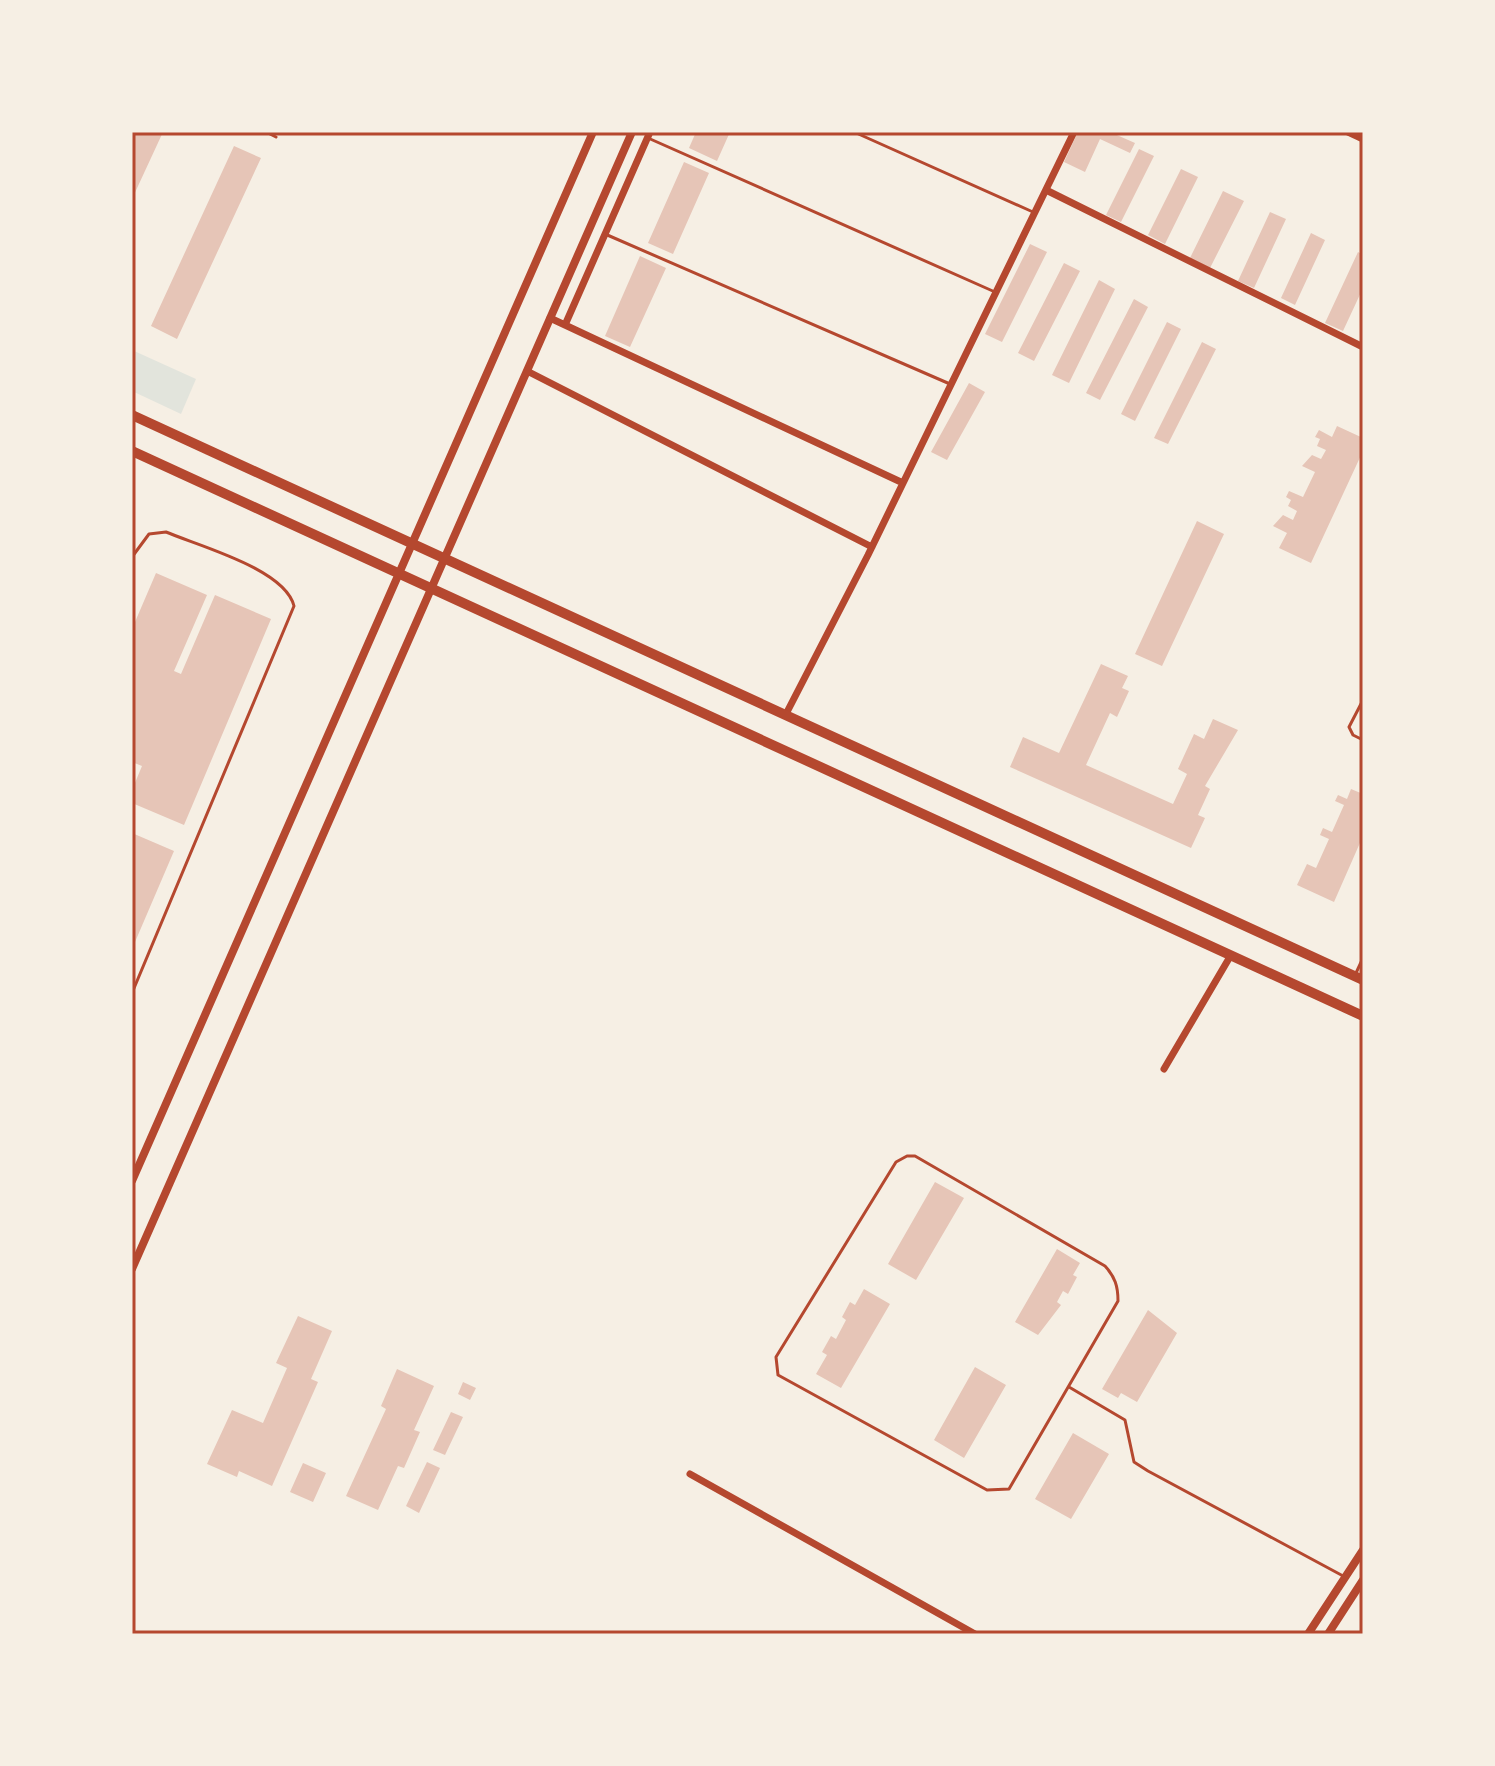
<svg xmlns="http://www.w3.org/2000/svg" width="1495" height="1766" font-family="'Titillium Web',sans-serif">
  <rect width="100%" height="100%" fill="#f6efe4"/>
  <path fill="#e2e4dc" d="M 132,350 L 196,379 L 181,414 L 132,391 Z"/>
  <path fill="#e6c5b7" d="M 132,132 L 163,132 L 132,199 Z
    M 696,132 L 730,132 L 717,161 L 689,148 Z
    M 1078,132 L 1110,132 L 1135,143 L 1130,153 L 1100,139 L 1085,172 L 1064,162 Z
    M 234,146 L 261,158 L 177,339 L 151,326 Z
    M 1139,149 L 1154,156 L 1121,222 L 1106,215 Z
    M 684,162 L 709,173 L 673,254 L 648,243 Z
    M 1181,169 L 1198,177 L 1165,244 L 1148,235 Z
    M 1223,191 L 1244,201 L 1210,268 L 1190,258 Z
    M 1270,212 L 1286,219 L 1254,288 L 1238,281 Z
    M 1311,233 L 1325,240 L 1295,305 L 1281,298 Z
    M 1030,244 L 1047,252 L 1002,342 L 985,334 Z
    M 1358,252 L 1363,255 L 1363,288 L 1343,331 L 1325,323 Z
    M 640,256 L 666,268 L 630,347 L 605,336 Z
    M 1064,263 L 1080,271 L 1034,361 L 1018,353 Z
    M 1099,280 L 1115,289 L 1069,383 L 1052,375 Z
    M 1134,299 L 1148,307 L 1100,400 L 1086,393 Z
    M 1167,322 L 1181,329 L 1135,421 L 1121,414 Z
    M 1202,342 L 1216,349 L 1168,444 L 1154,438 Z
    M 969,383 L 985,392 L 947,460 L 931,452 Z
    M 1337,426 L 1363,438 L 1363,451 L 1311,563 L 1279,548 L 1287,533 L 1273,526 L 1283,515 L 1293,520 L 1297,511 L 1288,506 L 1291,500 L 1286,497 L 1289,491 L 1303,497 L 1315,472 L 1302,466 L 1312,455 L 1321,459 L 1326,450 L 1317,446 L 1320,439 L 1315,437 L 1319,430 L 1332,437 Z
    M 1197,521 L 1224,534 L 1162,666 L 1135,654 Z
    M 156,573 L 207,595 L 174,671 L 181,674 L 215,595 L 271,619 L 184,825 L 132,803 L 132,790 L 142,766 L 132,762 L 132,700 L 135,692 L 132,691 L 132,629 Z
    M 1101,664 L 1128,676 L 1122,688 L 1129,691 L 1117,717 L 1110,713 L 1086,765 L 1173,804 L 1187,774 L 1178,769 L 1194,734 L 1204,739 L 1213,719 L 1238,730 L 1205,786 L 1210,789 L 1198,815 L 1205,818 L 1191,848 L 1010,767 L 1023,737 L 1059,753 Z
    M 1351,789 L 1363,794 L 1363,836 L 1334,902 L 1297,885 L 1307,864 L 1316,868 L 1329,839 L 1320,835 L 1323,828 L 1332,832 L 1344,805 L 1335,801 L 1338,795 L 1347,799 Z
    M 132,833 L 174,851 L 132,949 Z
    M 935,1182 L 964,1198 L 916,1280 L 888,1264 Z
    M 1057,1249 L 1080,1263 L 1073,1275 L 1077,1277 L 1068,1294 L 1063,1291 L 1057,1302 L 1061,1305 L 1038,1335 L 1015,1322 Z
    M 864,1289 L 890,1304 L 841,1388 L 816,1374 L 827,1355 L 822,1352 L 831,1336 L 836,1339 L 846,1320 L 842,1317 L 850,1302 L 855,1305 Z
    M 1148,1310 L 1177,1333 L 1137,1402 L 1121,1393 L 1118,1398 L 1102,1389 Z
    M 298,1316 L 332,1331 L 311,1379 L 318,1382 L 272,1486 L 239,1471 L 237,1477 L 207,1464 L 232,1410 L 263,1423 L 287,1368 L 276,1363 Z
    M 975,1367 L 1006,1385 L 964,1458 L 934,1440 Z
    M 397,1369 L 434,1386 L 414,1430 L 420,1432 L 404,1468 L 398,1466 L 378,1510 L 346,1496 L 386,1409 L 381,1406 Z
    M 463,1382 L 476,1388 L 470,1400 L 458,1394 Z
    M 451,1412 L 463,1417 L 445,1455 L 433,1450 Z
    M 1073,1433 L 1109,1454 L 1071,1519 L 1035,1499 Z
    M 427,1462 L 440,1468 L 419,1513 L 406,1506 Z
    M 303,1463 L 326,1473 L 313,1502 L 290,1492 Z"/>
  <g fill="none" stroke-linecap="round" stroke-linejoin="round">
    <path stroke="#b5482f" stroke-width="3" d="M 266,132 L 276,137
      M 854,132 L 1033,212
      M 648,138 L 995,292
      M 605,234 L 950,384
      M 132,557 L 149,534 L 166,532 C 199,546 285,569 294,606 L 132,993
      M 1363,700 L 1349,727 L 1353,735 L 1363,740
      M 1356,973 L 1363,958
      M 907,1156 L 915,1156 L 1105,1266 C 1115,1277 1118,1286 1118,1301 L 1009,1489 L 987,1490 L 778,1375 L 776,1357 L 896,1162 Z
      M 1069,1387 L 1125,1420 L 1134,1462 L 1148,1471 L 1345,1577"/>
    <path stroke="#b5482f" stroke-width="7" d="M 1348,132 L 1363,139
      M 1046,190 L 1363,347
      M 550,318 L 903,483
      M 565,325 L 650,132
      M 527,371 L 872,547
      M 786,714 L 868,555 L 1074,132
      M 1164,1069 L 1231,955
      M 690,1474 L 975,1634"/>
    <path stroke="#b5482f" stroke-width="8" d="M 132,1181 L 593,132
      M 132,1269 L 632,132
      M 1308,1634 L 1363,1550
      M 1328,1634 L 1363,1580"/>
    <path stroke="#b5482f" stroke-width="10" d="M 132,415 L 1363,980
      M 132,451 L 1363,1016"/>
  </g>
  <rect width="1495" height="1766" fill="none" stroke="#f6efe4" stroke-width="268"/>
  <rect x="134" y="134" width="1227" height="1498" fill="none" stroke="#b5482f" stroke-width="3"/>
</svg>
